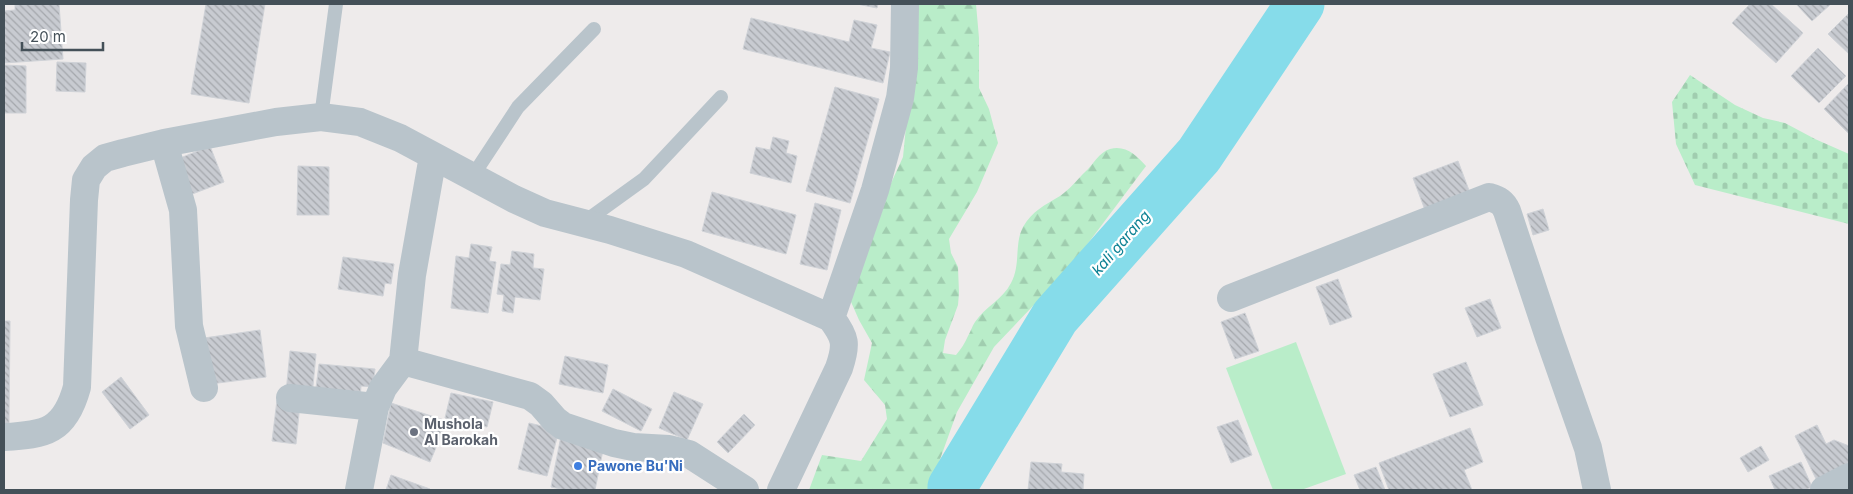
<svg xmlns="http://www.w3.org/2000/svg" width="1853" height="494" font-family="Inter,sans-serif">
  <defs>
    <pattern id="forest-firs" width="22" height="20" patternUnits="userSpaceOnUse" patternTransform="scale(1.25)"><rect width="22" height="20" fill="#b9edc9"/><path d="M5 1l3.5 6h-7zM16 11l3.5 6h-7z" fill="#a0cdaf"/></pattern>
    <pattern id="cemetery-stones" width="16" height="16" patternUnits="userSpaceOnUse" patternTransform="scale(1.25)"><rect width="16" height="16" fill="#b9edc9"/><path d="M2 7V4a2 2 0 0 1 4 0v3zM10 15v-3a2 2 0 0 1 4 0v3z" fill="#a0cdaf"/></pattern>
    <pattern id="building-back-hatch" width="6" height="6" patternUnits="userSpaceOnUse" patternTransform="scale(1.25)"><rect width="6" height="6" fill="#c8cbd1"/><path d="M-1 5l2 2M0 0l6 6M5-1l2 2" fill="none" stroke="#a4a7ac"/></pattern>
  </defs>
  <rect width="100%" height="100%" fill="#eeebeb"/>
  <path fill="url(#forest-firs)" d="M 912,4 L 976,4 L 979,38 L 979,88 L 989,109 L 998,143 L 977,192 L 949,239 L 951,253 L 958,267 L 959,293 L 958,305 L 945,340 L 943,353 L 956,355 C 961,349 965,343 968,336 C 971,331 972,326 975,322 C 985,307 1003,299 1011,283 C 1021,265 1014,244 1023,227 C 1032,211 1045,205 1060,196 C 1069,190 1077,180 1085,172 C 1093,165 1099,152 1110,149 C 1126,145 1136,155 1146,166 L 1071,266 L 994,347 L 957,412 L 929,490 L 809,490 L 822,455 L 861,461 L 887,419 L 885,405 L 864,380 L 872,343 L 859,320 L 844,286 L 903,157 L 915,35 Z"/>
  <path fill="url(#cemetery-stones)" d="M 1690,75 L 1735,105 L 1763,118 L 1785,123 L 1815,139 L 1849,154 L 1849,224 L 1695,185 L 1676,144 L 1672,102 Z"/>
  <path fill="#b9edc9" d="M 1296,342 L 1346,474 L 1301,490 L 1273,490 L 1226,368 Z"/>
  <g fill="none" stroke-linecap="round" stroke-linejoin="round">
    <path stroke="#86dcea" stroke-width="49" d="M 952,490 L 952,487 L 1055,317 L 1199,155 L 1300,4"/>
  </g>
  <path fill="url(#building-back-hatch)" stroke="#cfd2d7" d="M 15,4 L 59,4 L 63,59 L 4,63 L 4,11 L 15,10 Z
    M 206,4 L 265,4 L 249,103 L 191,94 Z
    M 857,4 L 878,4 L 877,8 Z
    M 1750,4 L 1771,4 L 1803,33 L 1776,63 L 1732,23 Z
    M 1796,4 L 1831,4 L 1812,21 Z
    M 1849,13 L 1849,54 L 1828,34 Z
    M 751,18 L 849,42 L 854,20 L 877,25 L 871,48 L 890,52 L 883,83 L 743,49 Z
    M 1818,48 L 1846,76 L 1819,103 L 1791,76 Z
    M 57,62 L 86,63 L 85,92 L 56,91 Z
    M 4,65 L 26,66 L 26,113 L 4,113 Z
    M 1849,83 L 1849,134 L 1824,109 Z
    M 835,87 L 879,99 L 850,203 L 806,191 Z
    M 773,137 L 789,141 L 786,153 L 797,156 L 791,183 L 750,173 L 756,147 L 770,150 Z
    M 210,146 L 224,182 L 187,196 L 173,161 Z
    M 1458,161 L 1470,193 L 1425,210 L 1413,178 Z
    M 298,166 L 329,167 L 329,215 L 297,215 Z
    M 712,192 L 796,215 L 786,254 L 702,231 Z
    M 815,203 L 841,210 L 827,270 L 800,264 Z
    M 1543,209 L 1549,230 L 1533,235 L 1527,214 Z
    M 471,244 L 492,247 L 489,261 L 496,262 L 488,313 L 451,308 L 456,256 L 469,258 Z
    M 512,251 L 534,254 L 533,268 L 544,269 L 540,300 L 515,297 L 513,313 L 502,311 L 504,295 L 497,294 L 501,264 L 510,265 Z
    M 343,257 L 394,264 L 391,284 L 385,283 L 383,296 L 338,289 Z
    M 1338,279 L 1352,317 L 1330,325 L 1316,287 Z
    M 1490,299 L 1501,328 L 1477,337 L 1465,308 Z
    M 1245,313 L 1259,351 L 1235,359 L 1221,322 Z
    M 4,321 L 10,321 L 9,424 L 4,424 Z
    M 260,330 L 266,377 L 210,384 L 204,338 Z
    M 290,351 L 316,354 L 312,396 L 286,393 Z
    M 565,356 L 608,365 L 603,393 L 559,384 Z
    M 1466,362 L 1483,405 L 1450,417 L 1433,374 Z
    M 319,364 L 375,369 L 373,387 L 361,386 L 360,400 L 315,396 Z
    M 121,377 L 149,415 L 130,429 L 102,392 Z
    M 613,389 L 652,409 L 641,431 L 602,411 Z
    M 674,392 L 703,404 L 687,440 L 659,428 Z
    M 451,393 L 493,402 L 487,427 L 445,418 Z
    M 277,400 L 300,403 L 296,444 L 272,441 Z
    M 391,403 L 447,421 L 430,462 L 383,443 Z
    M 744,414 L 755,425 L 728,453 L 717,442 Z
    M 1238,420 L 1252,455 L 1231,463 L 1217,427 Z
    M 529,423 L 559,430 L 547,476 L 518,469 Z
    M 1817,425 L 1826,444 L 1834,440 L 1849,446 L 1849,468 L 1818,483 L 1795,436 Z
    M 1470,428 L 1483,462 L 1464,470 L 1472,490 L 1389,490 L 1379,463 Z
    M 561,436 L 604,445 L 595,490 L 566,490 L 551,487 Z
    M 1761,446 L 1769,460 L 1748,472 L 1740,458 Z
    M 1031,462 L 1062,464 L 1061,472 L 1084,474 L 1083,490 L 1028,490 Z
    M 1801,462 L 1812,487 L 1805,490 L 1775,490 L 1769,476 Z
    M 1376,467 L 1385,490 L 1360,490 L 1354,475 Z
    M 391,475 L 430,489 L 430,490 L 386,490 Z"/>
  <g fill="none" stroke-linecap="round" stroke-linejoin="round">
    <path stroke="#b9c4cb" stroke-width="14" d="M 321,117 L 336,4
      M 472,177 L 518,107 L 594,29
      M 583,223 L 644,179 L 721,97"/>
    <path stroke="#b9c4cb" stroke-width="28" d="M 164,143 L 183,210 L 189,326 L 204,388
      M 1231,298 L 1489,197 C 1499,200 1503,202 1507,211 L 1549,337 L 1588,448 L 1597,490
      M 831,318 L 875,190 L 900,98 L 904,68 L 905,4
      M 403,361 L 530,396 L 541,404 L 555,420 L 563,426 L 614,443 L 633,447 L 669,449 L 689,454 L 745,490
      M 290,398 L 375,407
      M 4,437 C 46,435 65,431 77,387 L 84,200 L 86,180 L 94,167 L 105,158 L 123,153 L 164,143 L 276,122 L 321,117 L 360,122 L 400,138 L 514,199 L 545,213 L 610,230 L 686,254 L 831,318 C 846,338 847,344 839,368 L 781,490
      M 359,490 L 375,407 L 383,388 L 403,361 L 412,275 L 433,156
      M 1824,490 L 1849,477"/>
  </g>
  <circle fill="#6b7280" stroke="#fff" stroke-width="2" cx="414" cy="432" r="5"/>
  <circle fill="#3f7fe0" stroke="#fff" stroke-width="2" cx="578" cy="466" r="5"/>
  <g text-anchor="middle" stroke-width="4.5" stroke-linejoin="round" paint-order="stroke">
    <g font-size="14" font-weight="bold" fill="#5b616d" stroke="#fff" text-anchor="start">
      <text x="424" y="429">Mushola<tspan x="424" dy="16">Al Barokah</tspan></text>
    </g>
    <g font-size="14" font-weight="bold" fill="#366cbe" stroke="#fff" text-anchor="start">
      <text x="588" y="471">Pawone Bu'Ni</text>
    </g>
    <g font-size="15" font-style="italic" fill="#0e8294" stroke="#fff">
      <text transform="translate(1121 243) rotate(-49)" y="5">kali garang</text>
    </g>
  </g>
  <rect width="1853" height="494" fill="none" stroke="#445058" stroke-width="10"/>
  <path d="M22 42v8h81v-8" fill="none" stroke="#445058" stroke-width="2.5"/>
  <text x="30" y="42" font-size="15" fill="#445058" stroke="#ffffff" stroke-width="4" paint-order="stroke">20 m</text>
</svg>
